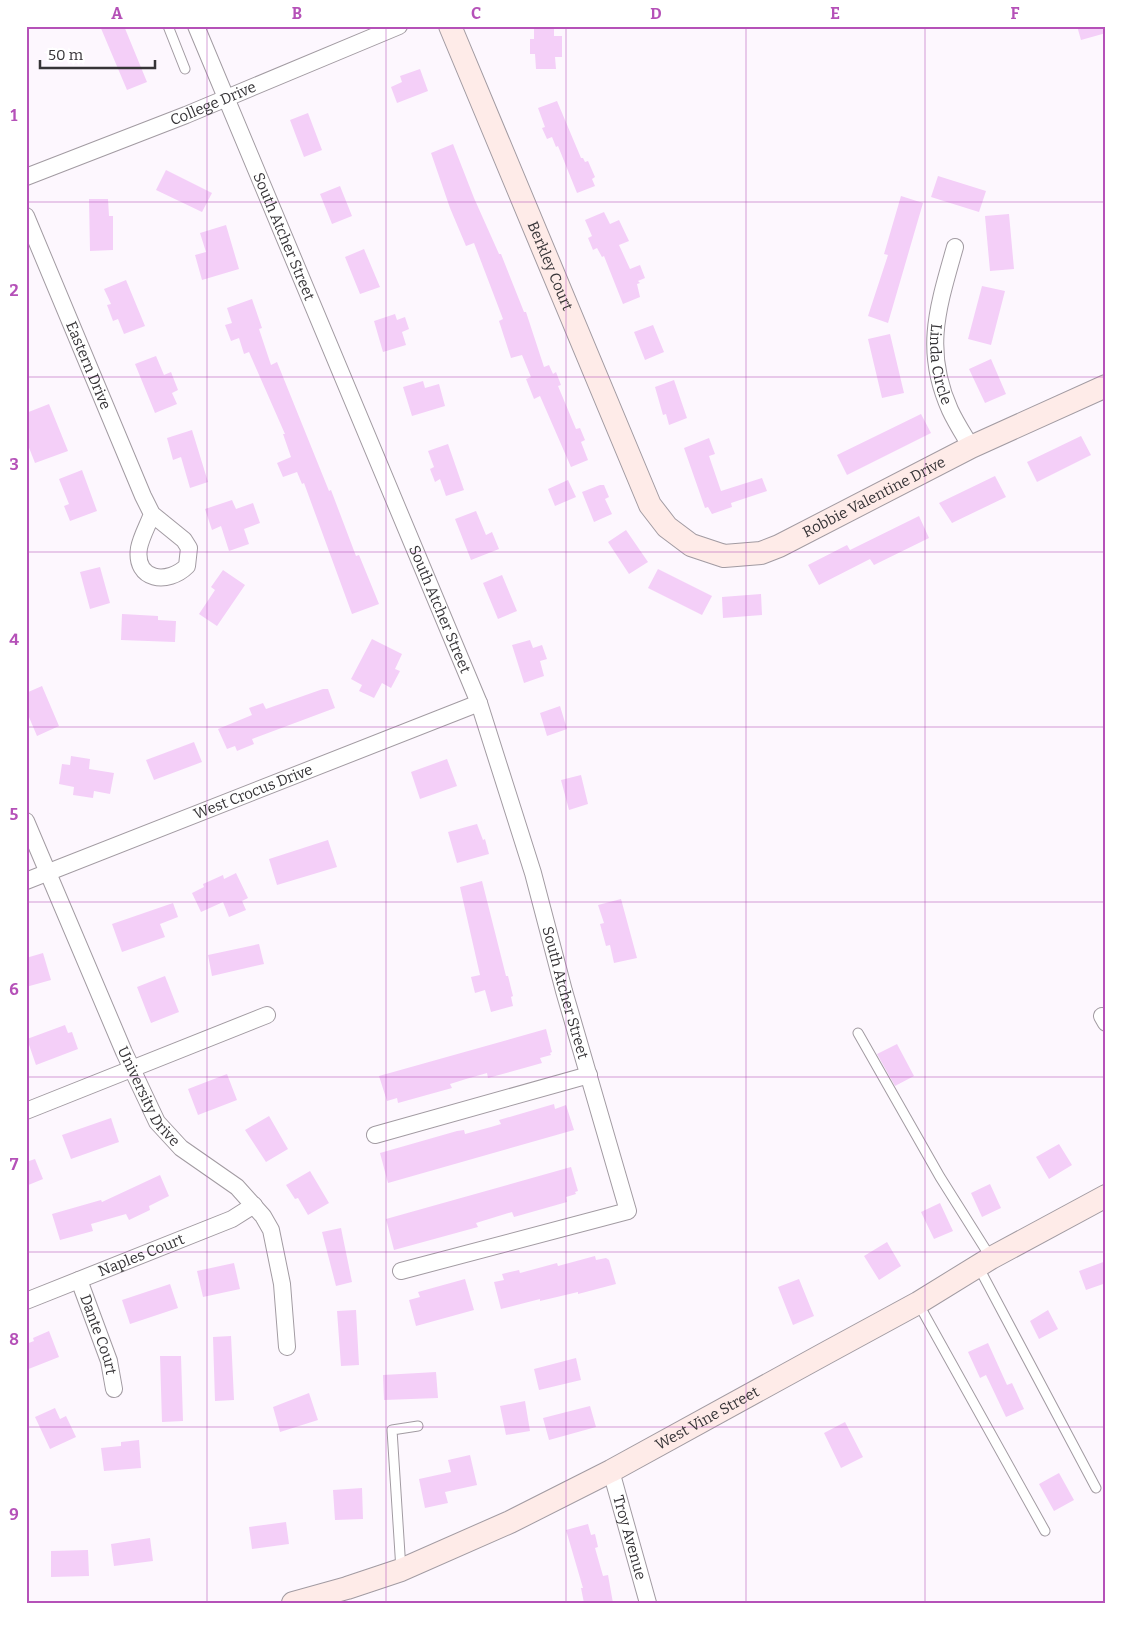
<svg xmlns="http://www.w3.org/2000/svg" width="1132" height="1629" font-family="Bitter,serif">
  <rect width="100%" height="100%" fill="#fdf7fe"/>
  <path fill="#f4cff8" d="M 100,26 L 124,26 L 147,82 L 127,90 Z
    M 534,26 L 554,26 L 554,36 L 562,36 L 562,57 L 555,57 L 556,69 L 536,69 L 535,54 L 530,54 L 530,39 L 534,39 Z
    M 1077,26 L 1106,26 L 1106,33 L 1081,40 Z
    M 420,69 L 428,91 L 397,103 L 391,87 L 402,82 L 400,76 Z
    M 557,101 L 581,158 L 583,158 L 585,162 L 588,161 L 595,177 L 592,179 L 595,186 L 577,193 L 558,146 L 556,147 L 552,137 L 547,139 L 542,128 L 545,127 L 538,108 Z
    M 308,113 L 322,150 L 304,157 L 290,120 Z
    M 453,144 L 474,198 L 499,254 L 501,254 L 524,312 L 526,312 L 544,367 L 549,365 L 553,374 L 556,372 L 561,385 L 558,386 L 576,429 L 580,428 L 585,440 L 581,442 L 588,460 L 571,467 L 540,396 L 534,399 L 526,379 L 531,377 L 522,355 L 511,358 L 499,321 L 503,319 L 474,243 L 466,246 L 450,208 L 431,153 Z
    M 166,170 L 212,193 L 202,212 L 156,190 Z
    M 938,176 L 986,191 L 979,212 L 931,197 Z
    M 340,186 L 352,216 L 332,224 L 320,194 Z
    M 901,196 L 923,203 L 888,323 L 868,316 L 888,255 L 884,254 Z
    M 89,199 L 108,199 L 109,216 L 113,216 L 113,250 L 90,251 Z
    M 604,212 L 610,224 L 619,220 L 629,241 L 619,245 L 630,269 L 640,265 L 645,278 L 638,281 L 640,283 L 637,284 L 640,297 L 623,304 L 604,256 L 602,257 L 597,248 L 593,250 L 588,238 L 592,236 L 585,220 Z
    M 1009,214 L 1014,269 L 990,271 L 985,216 Z
    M 226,225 L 239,269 L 202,280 L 195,255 L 206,252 L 200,233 Z
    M 364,249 L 380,287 L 360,294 L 345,257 Z
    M 126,280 L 145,326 L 124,334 L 118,319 L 113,321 L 107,305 L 111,304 L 104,289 Z
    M 982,286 L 1005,291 L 991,345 L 968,339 Z
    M 252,299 L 262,328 L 259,329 L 271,365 L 277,362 L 329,491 L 331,490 L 356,556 L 359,555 L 379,604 L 352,614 L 304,483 L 302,484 L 297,472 L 283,477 L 277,463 L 291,457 L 283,434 L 285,434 L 249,352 L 244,354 L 239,338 L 231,341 L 225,325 L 232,323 L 227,308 Z
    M 395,314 L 397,320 L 405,317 L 409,329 L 402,332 L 406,345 L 383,352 L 374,321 Z
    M 653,325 L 664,352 L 645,360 L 634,332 Z
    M 890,334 L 904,393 L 882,398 L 868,339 Z
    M 156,356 L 164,375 L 171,372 L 178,390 L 172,393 L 177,404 L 155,413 L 135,364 Z
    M 991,359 L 1006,394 L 985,403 L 969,369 Z
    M 674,380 L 687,418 L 669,425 L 666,414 L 663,415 L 655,387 Z
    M 423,381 L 425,388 L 439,384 L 445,406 L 412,416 L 403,387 Z
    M 49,404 L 68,451 L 35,463 L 26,440 L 26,413 Z
    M 921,414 L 931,433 L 847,475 L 837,455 Z
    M 192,430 L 208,482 L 190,488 L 181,457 L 173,460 L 167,438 Z
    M 1081,436 L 1091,455 L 1037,482 L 1027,462 Z
    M 709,438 L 715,454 L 709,456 L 721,491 L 762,478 L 767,491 L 731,503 L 732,507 L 712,514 L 708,507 L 705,508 L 684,448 Z
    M 448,444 L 464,490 L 446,496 L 440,479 L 435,482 L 430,469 L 434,467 L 428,451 Z
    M 82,470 L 97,511 L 70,521 L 64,506 L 69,504 L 59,479 Z
    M 995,476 L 1006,497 L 952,523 L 939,503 Z
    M 568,480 L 576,497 L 555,506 L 548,489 Z
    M 600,485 L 604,485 L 609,497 L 605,499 L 612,514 L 594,522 L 582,492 Z
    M 232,500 L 236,509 L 253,503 L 260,523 L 244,529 L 249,544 L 229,551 L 221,526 L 212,530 L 205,509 Z
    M 476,511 L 486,535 L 492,532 L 499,549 L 471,560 L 455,519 Z
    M 919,516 L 929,538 L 874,565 L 870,559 L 819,585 L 808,565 L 847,545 L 850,550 Z
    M 626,530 L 648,562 L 629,574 L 608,542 Z
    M 100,567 L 110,603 L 90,609 L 80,572 Z
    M 658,569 L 712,596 L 702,615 L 648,588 Z
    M 223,570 L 245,585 L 217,626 L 199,614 L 215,590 L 211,587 Z
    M 502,575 L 517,611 L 498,619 L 483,583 Z
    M 761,594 L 762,615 L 723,618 L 722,597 Z
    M 122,614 L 158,616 L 158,620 L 176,621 L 175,642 L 121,640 Z
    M 372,639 L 402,654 L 395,669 L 400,671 L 391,688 L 382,683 L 374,698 L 359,691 L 362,685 L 351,679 Z
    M 530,640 L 533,648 L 542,645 L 547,659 L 540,661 L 544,676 L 524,683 L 512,645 Z
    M 42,686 L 59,726 L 37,736 L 26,710 L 26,693 Z
    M 323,689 L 328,689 L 335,708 L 252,739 L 254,744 L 237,751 L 235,746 L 227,749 L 218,729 L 252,715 L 249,708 L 263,703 L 266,709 Z
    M 560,706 L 567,729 L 547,736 L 540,713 Z
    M 194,742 L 202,762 L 154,780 L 146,760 Z
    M 71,756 L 90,759 L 89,769 L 114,773 L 110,794 L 94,791 L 93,798 L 73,795 L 74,787 L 59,784 L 62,764 L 70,765 Z
    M 447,759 L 457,786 L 420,799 L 411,772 Z
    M 581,775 L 588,804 L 569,810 L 561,780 Z
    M 477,824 L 483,840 L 485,839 L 489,854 L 457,863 L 448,832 Z
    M 328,840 L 337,867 L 277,885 L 269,859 Z
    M 236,873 L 248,898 L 242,901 L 246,910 L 229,917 L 223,902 L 201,912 L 192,893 L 204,887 L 203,884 L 223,875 L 224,879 Z
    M 482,881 L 506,976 L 508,976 L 513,996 L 511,997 L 513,1006 L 491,1012 L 485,990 L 475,993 L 471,977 L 480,975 L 460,887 Z
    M 621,899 L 637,958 L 614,963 L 610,945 L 606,946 L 600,924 L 604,923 L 598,905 Z
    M 173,903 L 178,917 L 160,924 L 165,937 L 122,952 L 112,924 Z
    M 259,944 L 264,964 L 212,976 L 208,955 Z
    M 43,953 L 51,980 L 26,987 L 26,958 Z
    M 165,976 L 179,1012 L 151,1023 L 137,987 Z
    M 65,1025 L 68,1033 L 72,1032 L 78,1049 L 36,1065 L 27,1039 Z
    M 546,1029 L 552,1052 L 550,1053 L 551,1055 L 540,1058 L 542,1063 L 488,1078 L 487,1073 L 466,1079 L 450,1084 L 452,1088 L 398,1103 L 397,1098 L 387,1101 L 379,1076 Z
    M 897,1044 L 914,1076 L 895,1086 L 877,1054 Z
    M 227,1074 L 237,1100 L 198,1115 L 188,1089 Z
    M 554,1104 L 555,1109 L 566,1105 L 574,1130 L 388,1183 L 380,1153 L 457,1131 L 464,1130 L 465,1134 L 491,1127 L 501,1124 L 499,1120 Z
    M 269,1116 L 288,1149 L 266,1162 L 245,1130 Z
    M 111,1118 L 119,1142 L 71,1159 L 62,1135 Z
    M 1059,1144 L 1072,1165 L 1049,1179 L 1036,1157 Z
    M 35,1159 L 43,1179 L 26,1186 L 26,1162 Z
    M 571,1167 L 578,1191 L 575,1192 L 576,1194 L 566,1197 L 567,1202 L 514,1217 L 512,1212 L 476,1223 L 478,1227 L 394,1250 L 386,1219 Z
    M 310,1171 L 329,1203 L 308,1215 L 298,1198 L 295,1199 L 286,1185 Z
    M 160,1175 L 169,1196 L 149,1206 L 150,1210 L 129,1220 L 126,1214 L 91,1224 L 93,1231 L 60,1240 L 52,1214 L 101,1200 L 102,1202 Z
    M 990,1184 L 1001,1208 L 982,1217 L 971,1193 Z
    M 940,1203 L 953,1231 L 934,1239 L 921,1212 Z
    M 341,1228 L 352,1282 L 336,1286 L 322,1232 Z
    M 887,1242 L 901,1266 L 879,1280 L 864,1256 Z
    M 595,1256 L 596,1260 L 606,1258 L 609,1260 L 616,1284 L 578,1294 L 578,1292 L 540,1301 L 540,1299 L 501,1309 L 494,1282 L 504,1280 L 502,1274 L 519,1270 L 520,1273 L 557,1263 L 558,1266 Z
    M 1106,1261 L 1106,1283 L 1086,1290 L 1079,1271 Z
    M 234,1263 L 240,1289 L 203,1297 L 197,1271 Z
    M 465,1279 L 474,1310 L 416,1326 L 409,1300 L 420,1297 L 418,1292 Z
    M 799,1279 L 814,1316 L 793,1325 L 778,1287 Z
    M 170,1284 L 178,1308 L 130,1324 L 122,1300 Z
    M 356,1310 L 359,1365 L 341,1366 L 337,1311 Z
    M 1048,1310 L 1058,1329 L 1039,1339 L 1030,1321 Z
    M 49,1331 L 59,1357 L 26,1370 L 26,1344 L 34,1341 L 33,1338 Z
    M 231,1336 L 234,1400 L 215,1401 L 213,1337 Z
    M 988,1343 L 1007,1385 L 1012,1383 L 1024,1409 L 1006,1417 L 986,1375 L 980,1378 L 968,1352 Z
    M 160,1356 L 181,1356 L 183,1421 L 162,1422 Z
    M 576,1358 L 581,1380 L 539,1390 L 534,1369 Z
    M 436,1372 L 438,1398 L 384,1400 L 383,1375 Z
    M 309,1393 L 318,1420 L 280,1432 L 273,1407 Z
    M 525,1401 L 530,1431 L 506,1435 L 500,1406 Z
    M 590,1406 L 596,1427 L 549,1440 L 543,1418 Z
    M 55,1408 L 60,1419 L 66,1416 L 76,1437 L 50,1449 L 35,1417 Z
    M 845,1422 L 863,1457 L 841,1468 L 824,1433 Z
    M 139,1440 L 141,1468 L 104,1471 L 101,1448 L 121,1446 L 121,1442 Z
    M 470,1455 L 477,1485 L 445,1492 L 448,1503 L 425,1508 L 419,1479 L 451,1472 L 448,1460 Z
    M 1059,1473 L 1074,1500 L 1054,1511 L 1039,1484 Z
    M 362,1488 L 363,1519 L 335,1520 L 333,1490 Z
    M 286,1522 L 289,1544 L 252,1549 L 249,1527 Z
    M 588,1524 L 591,1535 L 595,1534 L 598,1547 L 595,1548 L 603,1576 L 608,1575 L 613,1603 L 584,1603 L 581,1588 L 583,1588 L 566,1530 Z
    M 150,1538 L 153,1561 L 114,1566 L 111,1544 Z
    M 88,1550 L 89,1576 L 51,1577 L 51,1551 Z"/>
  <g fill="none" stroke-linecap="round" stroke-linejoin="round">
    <defs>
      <path id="lane" d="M 168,26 L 185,69
        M 858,1033 L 940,1177 L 991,1258
        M 978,1266 L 1096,1488
        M 918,1303 L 1045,1531
        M 401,1570 L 392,1430 L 418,1426"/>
      <g id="street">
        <path id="s1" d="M 196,26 L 479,703 L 533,873 L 564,991 L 628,1211 L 401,1271"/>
        <path id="s2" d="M 26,177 L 186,115 L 399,26"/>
        <path id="s3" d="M 26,216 L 143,496 L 152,514 L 184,540 L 189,548 L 187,566 C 168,585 134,581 139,548 C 141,537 148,525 152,514"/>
        <path id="s4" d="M 955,247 C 938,307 923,350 950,410 C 956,423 964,435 971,447"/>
        <path id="s5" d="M 26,821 L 124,1052 L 157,1122 L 181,1148 L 237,1187 L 263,1216 L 271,1230 L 282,1284 L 287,1347"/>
        <path id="s6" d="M 26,881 L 479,703"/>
        <path d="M 1102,1016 L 1106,1023"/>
        <path d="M 26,1111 L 267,1015"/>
        <path d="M 375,1135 L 589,1075"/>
        <path id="s7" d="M 79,1280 L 109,1361 L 114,1389"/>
        <path id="s8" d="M 26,1301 L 232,1219 L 254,1205"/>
        <path id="s9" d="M 611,1471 L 648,1603"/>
      </g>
      <g id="secondary">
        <path id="s10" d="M 450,26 L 650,505 L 667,527 L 691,545 L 724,556 L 761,553 L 779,546 L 971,447 L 1106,386"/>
        <path id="s11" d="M 293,1603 L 347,1588 L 401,1570 L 510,1522 L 611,1471 L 826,1353 L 918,1303 L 991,1258 L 1106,1196"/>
      </g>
    </defs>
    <use href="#lane" stroke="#a29ba2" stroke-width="11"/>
    <use href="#street" stroke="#a29ba2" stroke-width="18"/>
    <use href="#secondary" stroke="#a29ba2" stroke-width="24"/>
    <use href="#lane" stroke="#fff" stroke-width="9"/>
    <use href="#street" stroke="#fff" stroke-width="16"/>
    <use href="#secondary" stroke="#feebe8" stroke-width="22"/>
  </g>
  <path fill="none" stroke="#b551b8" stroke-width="1" stroke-opacity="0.55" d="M 207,26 L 207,1603M 386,26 L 386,1603M 566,26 L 566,1603M 746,26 L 746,1603M 925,26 L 925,1603M 26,202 L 1106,202M 26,377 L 1106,377M 26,552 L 1106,552M 26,727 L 1106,727M 26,902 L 1106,902M 26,1077 L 1106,1077M 26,1252 L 1106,1252M 26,1427 L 1106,1427"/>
  <g text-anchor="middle" stroke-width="5" stroke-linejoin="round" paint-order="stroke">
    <g font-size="15" fill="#363437" stroke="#fff">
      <text dy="5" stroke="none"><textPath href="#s2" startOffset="201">College Drive</textPath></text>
      <text dy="5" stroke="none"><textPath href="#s1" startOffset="228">South Atcher Street</textPath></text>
      <text dy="5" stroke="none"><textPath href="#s10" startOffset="260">Berkley Court</textPath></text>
      <text dy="5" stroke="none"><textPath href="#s4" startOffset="120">Linda Circle</textPath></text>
      <text dy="5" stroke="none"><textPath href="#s3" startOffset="162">Eastern Drive</textPath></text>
      <text dy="5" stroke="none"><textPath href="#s10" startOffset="775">Robbie Valentine Drive</textPath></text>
      <text dy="5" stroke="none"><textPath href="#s1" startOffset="632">South Atcher Street</textPath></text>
      <text dy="5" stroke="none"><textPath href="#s6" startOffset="244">West Crocus Drive</textPath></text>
      <text dy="5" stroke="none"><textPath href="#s1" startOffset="1036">South Atcher Street</textPath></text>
      <text dy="5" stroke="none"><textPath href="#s5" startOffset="302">University Drive</textPath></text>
      <text dy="5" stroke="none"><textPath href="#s8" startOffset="124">Naples Court</textPath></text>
      <text dy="5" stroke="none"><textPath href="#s7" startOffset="58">Dante Court</textPath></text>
      <text dy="5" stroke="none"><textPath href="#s11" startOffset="455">West Vine Street</textPath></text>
      <text dy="5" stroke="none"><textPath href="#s9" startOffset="69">Troy Avenue</textPath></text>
    </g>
  </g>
  <rect width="1132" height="1629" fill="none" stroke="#ffffff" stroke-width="55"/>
  <path d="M40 60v8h115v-8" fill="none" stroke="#363437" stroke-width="2.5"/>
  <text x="48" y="60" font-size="15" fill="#363437" stroke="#ffffff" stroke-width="4" paint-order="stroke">50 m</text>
  <rect x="28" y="28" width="1076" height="1574" fill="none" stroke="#b551b8" stroke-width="2"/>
  <g font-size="16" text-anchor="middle" font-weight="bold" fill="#b551b8">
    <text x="117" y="19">A</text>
    <text x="297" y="19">B</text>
    <text x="476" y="19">C</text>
    <text x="656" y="19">D</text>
    <text x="835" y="19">E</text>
    <text x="1015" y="19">F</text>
    <text x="14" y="121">1</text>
    <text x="14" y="296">2</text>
    <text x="14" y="470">3</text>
    <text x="14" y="645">4</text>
    <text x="14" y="820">5</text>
    <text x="14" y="995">6</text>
    <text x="14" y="1170">7</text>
    <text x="14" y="1345">8</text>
    <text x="14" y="1520">9</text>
  </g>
</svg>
